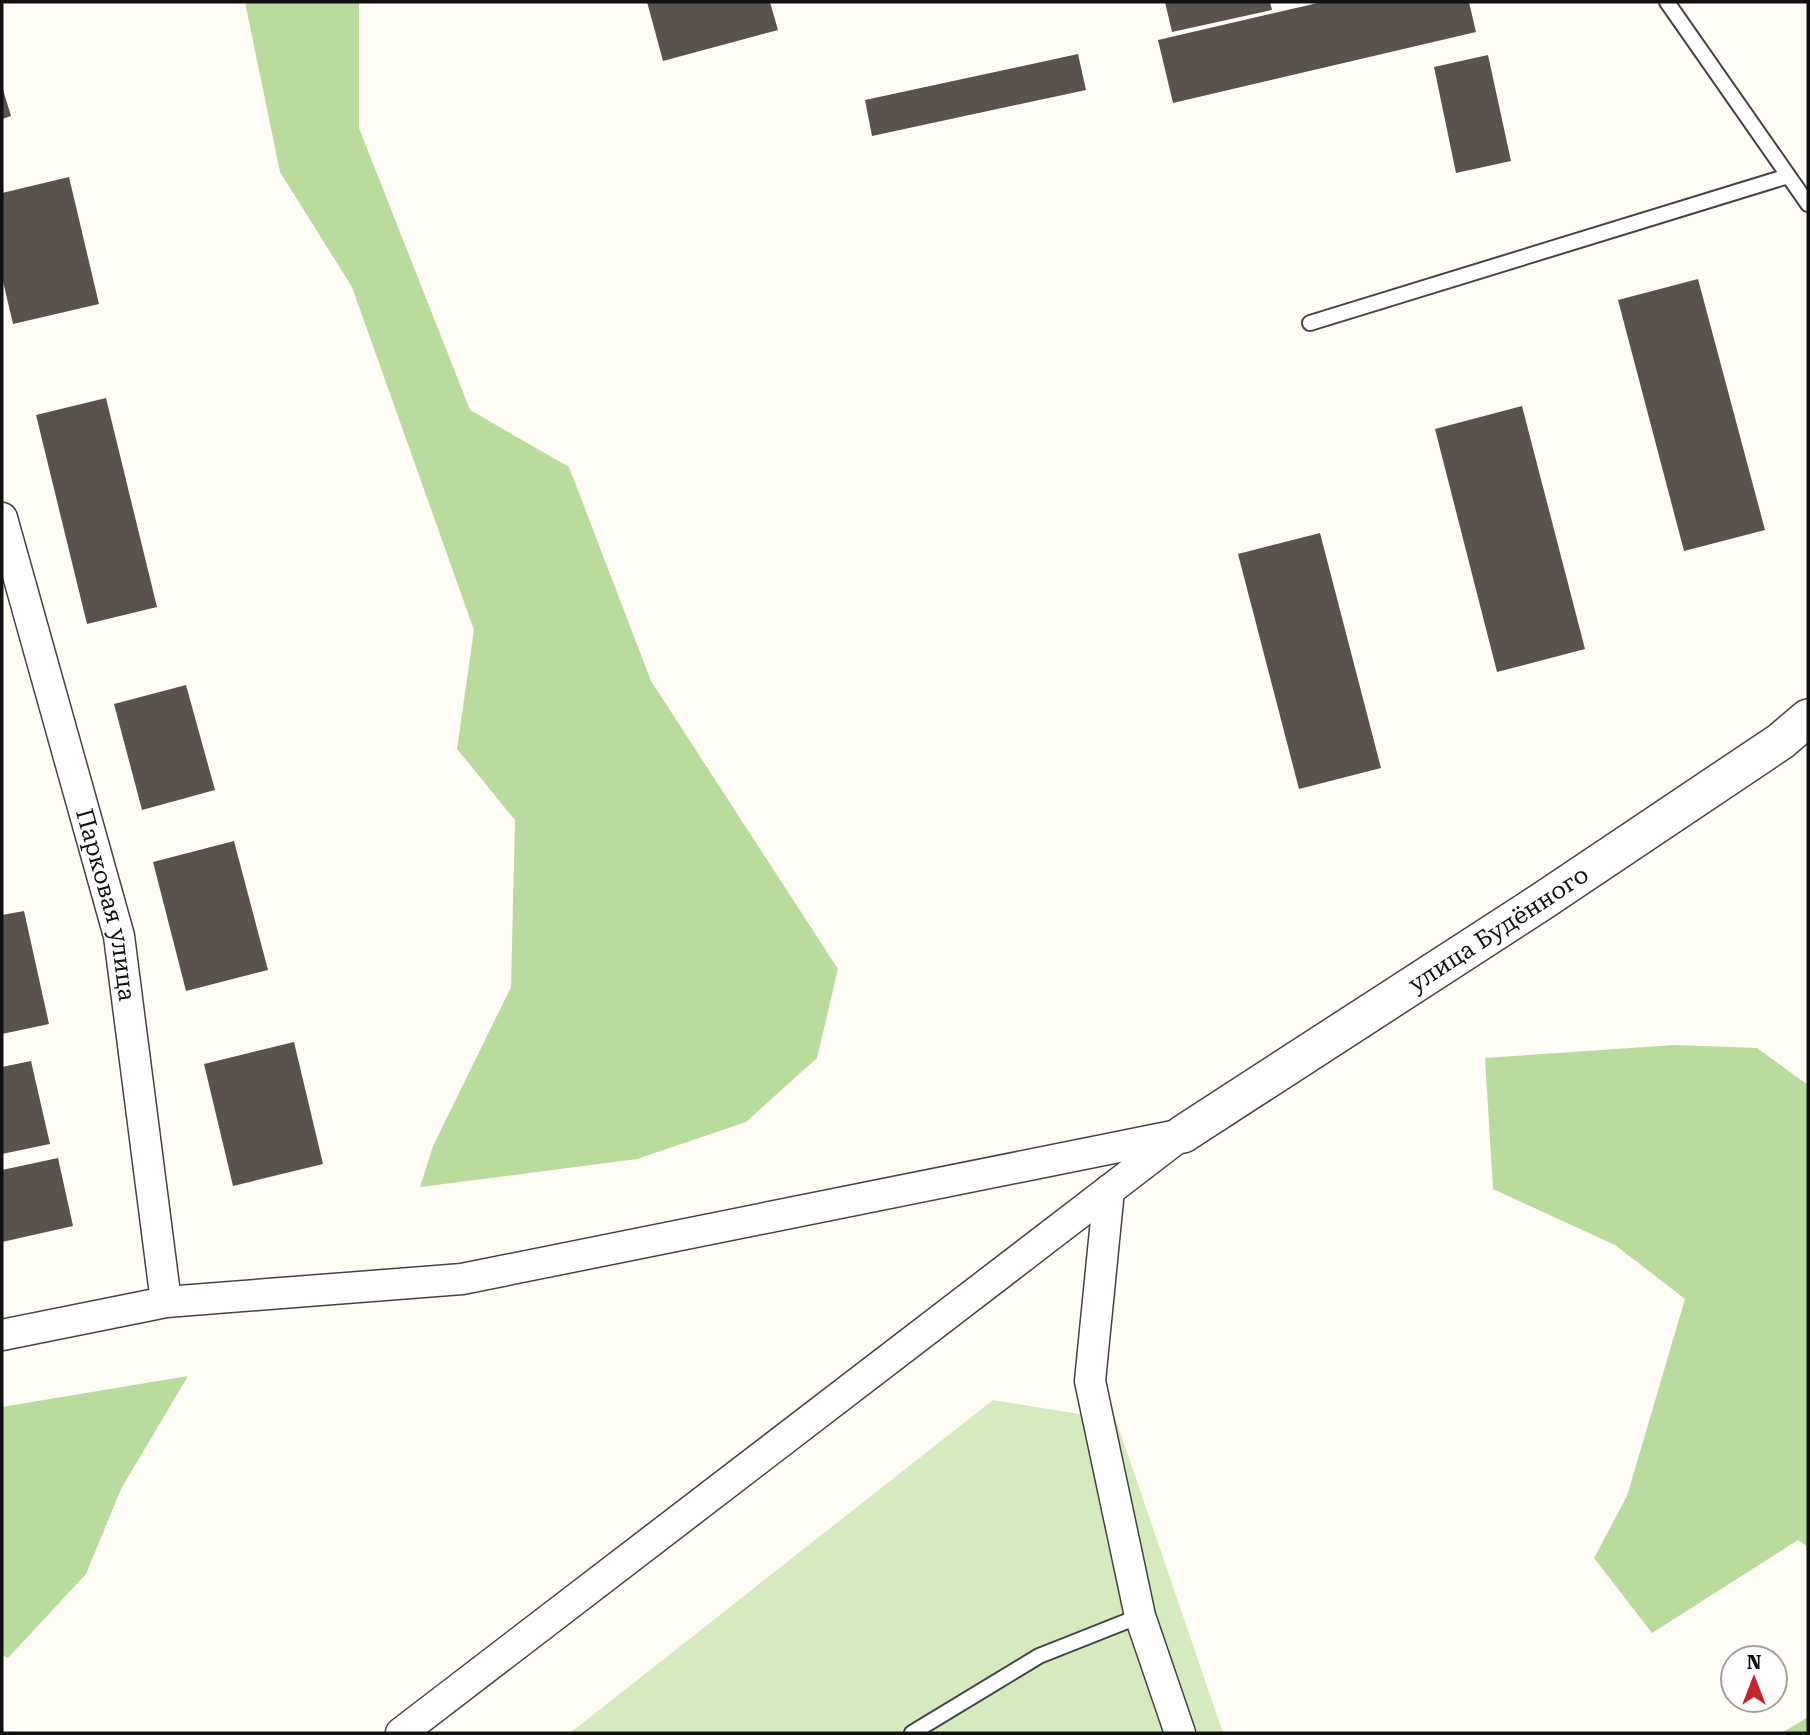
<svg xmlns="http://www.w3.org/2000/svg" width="1810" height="1735" font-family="'Roboto Serif',serif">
  <rect width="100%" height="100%" fill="#fffdf5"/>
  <path fill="#d5ebbd" d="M 993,1400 L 1116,1420 L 1223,1733 L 570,1733 Z"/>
  <path fill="#b9dc9c" d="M 245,2 L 359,2 L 359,128 L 470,410 L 569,467 L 651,681 L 838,969 L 817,1058 L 746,1122 L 637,1159 L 420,1187 L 433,1146 L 511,987 L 515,820 L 457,749 L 474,630 L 352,287 L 280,172 Z
    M 1675,1045 L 1757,1048 L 1808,1085 L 1808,1547 L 1798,1540 L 1652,1633 L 1594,1558 L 1627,1496 L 1685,1299 L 1615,1245 L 1493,1189 L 1485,1058 Z
    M 188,1376 L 121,1489 L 86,1574 L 8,1658 L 2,1655 L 2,1407 Z
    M 1808,1717 L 1808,1733 L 1782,1733 Z"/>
  <path fill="#5a524d" d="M 647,2 L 770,2 L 778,30 L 663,61 Z
    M 1165,2 L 1270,2 L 1272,10 L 1172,32 Z
    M 1322,2 L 1469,2 L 1476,32 L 1173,103 L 1158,40 Z
    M 1078,54 L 1086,90 L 872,136 L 865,100 Z
    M 1488,55 L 1511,161 L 1456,173 L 1434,67 Z
    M 2,86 L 11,116 L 2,119 Z
    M 69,177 L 99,304 L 13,324 L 2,277 L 2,193 Z
    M 1698,279 L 1765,530 L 1684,551 L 1618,300 Z
    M 106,398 L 157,607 L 87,624 L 36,415 Z
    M 1522,406 L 1585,649 L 1497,672 L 1435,429 Z
    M 1320,533 L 1381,768 L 1299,789 L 1238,554 Z
    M 186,685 L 215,790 L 142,810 L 114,704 Z
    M 234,841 L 268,970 L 186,991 L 153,862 Z
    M 24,911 L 49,1024 L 2,1034 L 2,915 Z
    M 294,1042 L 323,1164 L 233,1186 L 204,1064 Z
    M 31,1061 L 50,1144 L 2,1154 L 2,1067 Z
    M 58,1158 L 73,1226 L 2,1242 L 2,1170 Z"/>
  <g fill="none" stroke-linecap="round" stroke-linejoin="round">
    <defs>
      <path id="service" d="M 1667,2 L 1808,204
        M 1310,323 L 1788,176
        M 912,1733 L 1039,1656 L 1140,1616"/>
      <g id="minor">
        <path id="s1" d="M 2,518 L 119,936 L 166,1302"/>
        <path d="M 1109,1190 L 1090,1381 L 1140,1616 L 1180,1733"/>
        <path d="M 2,1335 L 166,1302 L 462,1279 L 1183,1134"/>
        <path d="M 401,1733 L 1176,1139"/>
      </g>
      <g id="tertiary">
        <path id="s2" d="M 1183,1134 L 1541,902 L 1781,741 L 1808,718"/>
      </g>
    </defs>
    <use href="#service" stroke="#444" stroke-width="18"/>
    <use href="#minor" stroke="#444" stroke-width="33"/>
    <use href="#tertiary" stroke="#444" stroke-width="40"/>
    <use href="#service" stroke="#fff" stroke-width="14"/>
    <use href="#minor" stroke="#fff" stroke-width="30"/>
    <use href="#tertiary" stroke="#fff" stroke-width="37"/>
  </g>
  <g text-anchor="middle" stroke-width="7" stroke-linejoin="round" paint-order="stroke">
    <g font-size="24" fill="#111" stroke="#fff">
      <text dy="8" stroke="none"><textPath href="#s1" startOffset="401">Парковая улица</textPath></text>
      <text dy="8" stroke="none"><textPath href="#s2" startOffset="376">улица Будённого</textPath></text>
    </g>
  </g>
  <rect width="1810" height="1735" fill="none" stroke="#111111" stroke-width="7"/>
  <g transform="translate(1754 1679)"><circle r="33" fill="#ffffff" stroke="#a0a0a0" stroke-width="2"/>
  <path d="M0-5L12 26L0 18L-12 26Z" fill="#c4262e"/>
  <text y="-10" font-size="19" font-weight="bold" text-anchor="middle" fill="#111111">N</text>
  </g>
</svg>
